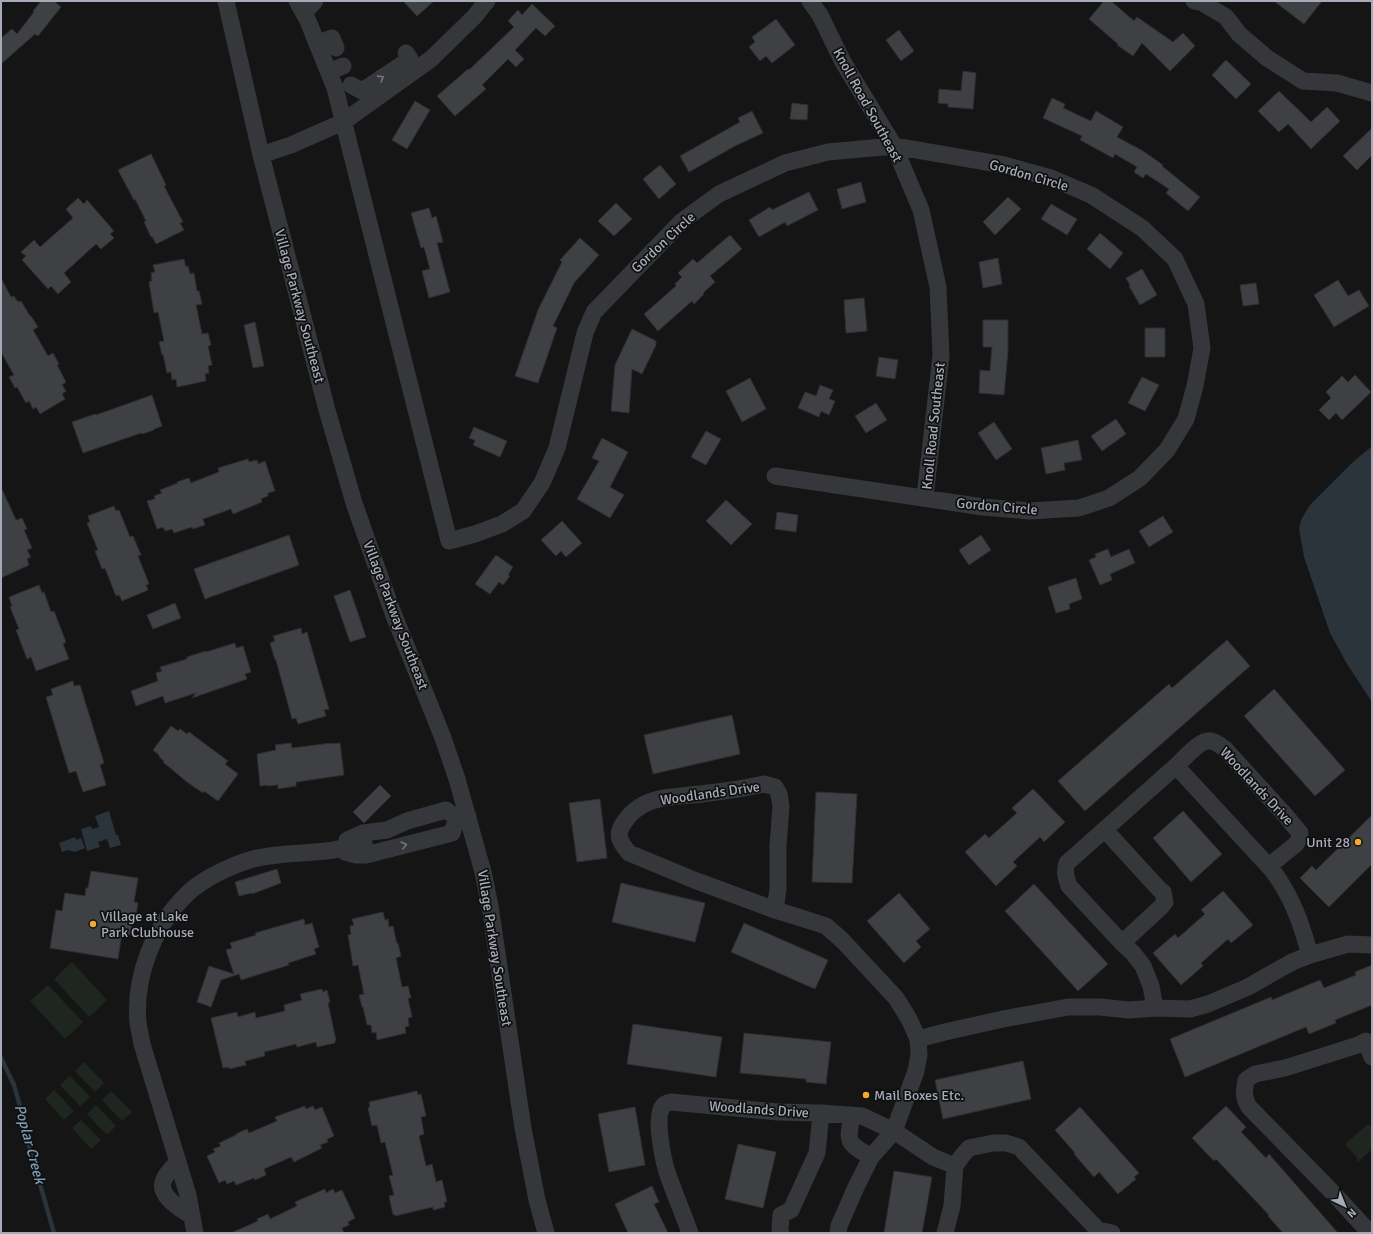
<svg xmlns="http://www.w3.org/2000/svg" width="1373" height="1234" font-family="Signika,sans-serif">
  <rect width="100%" height="100%" fill="#151516"/>
  <path fill="#1f261f" d="M 72,962 L 107,1000 L 89,1017 L 54,979 Z
    M 48,985 L 83,1022 L 65,1039 L 30,1001 Z
    M 84,1062 L 104,1083 L 95,1092 L 75,1071 Z
    M 70,1076 L 90,1097 L 80,1106 L 60,1085 Z
    M 54,1090 L 74,1111 L 64,1120 L 45,1099 Z
    M 111,1091 L 132,1112 L 122,1121 L 102,1100 Z
    M 96,1105 L 116,1126 L 107,1135 L 87,1114 Z
    M 81,1120 L 101,1140 L 91,1149 L 72,1128 Z
    M 1368,1124 L 1372,1127 L 1372,1149 L 1357,1163 L 1357,1158 L 1345,1144 Z"/>
  <path fill="#2b343a" d="M 1372,446 L 1372,702 L 1347,664 L 1330,633 L 1304,557 L 1299,528 L 1302,518 L 1310,505 L 1353,462 Z
    M 109,811 L 116,835 L 118,835 L 121,845 L 110,848 L 107,839 L 98,842 L 100,847 L 87,851 L 81,829 L 91,826 L 92,829 L 99,827 L 95,816 Z
    M 75,837 L 76,840 L 81,838 L 85,848 L 75,852 L 68,850 L 62,852 L 59,843 Z"/>
  <g fill="none" stroke-linecap="round" stroke-linejoin="round">
    <path stroke="#2b343a" stroke-width="4.5" d="M 1,1058 L 14,1085 L 20,1106 L 24,1128 L 54,1233"/>
  </g>
  <path fill="#3f4043" stroke="#2f2f32" d="M 41,1 L 54,1 L 61,7 L 38,36 L 35,34 L 1,64 L 1,38 L 12,29 L 17,34 L 34,12 L 33,11 Z
    M 403,1 L 434,1 L 417,16 Z
    M 1104,1 L 1111,1 L 1134,21 L 1137,17 L 1173,42 L 1183,33 L 1195,46 L 1170,71 L 1142,43 L 1133,56 L 1117,45 L 1118,44 L 1089,19 Z
    M 1274,1 L 1322,1 L 1304,24 Z
    M 532,4 L 555,26 L 545,36 L 536,28 L 515,50 L 524,59 L 516,67 L 508,59 L 482,85 L 486,89 L 455,116 L 437,96 L 468,69 L 469,70 L 514,27 L 508,21 L 518,10 L 522,15 Z
    M 776,19 L 795,45 L 772,63 L 766,56 L 760,61 L 749,47 L 755,42 L 752,37 Z
    M 899,30 L 914,51 L 901,61 L 886,40 Z
    M 1226,60 L 1251,84 L 1236,99 L 1212,75 Z
    M 963,71 L 976,73 L 973,109 L 948,107 L 948,104 L 938,103 L 939,89 L 961,91 Z
    M 1279,91 L 1311,122 L 1327,107 L 1340,121 L 1311,149 L 1288,124 L 1279,132 L 1258,111 Z
    M 1052,98 L 1065,104 L 1063,108 L 1091,121 L 1096,111 L 1123,127 L 1117,137 L 1143,151 L 1163,165 L 1162,166 L 1200,197 L 1188,211 L 1166,193 L 1169,189 L 1146,174 L 1143,178 L 1134,172 L 1137,167 L 1115,154 L 1113,158 L 1080,140 L 1082,136 L 1043,118 Z
    M 415,101 L 430,110 L 407,149 L 392,140 Z
    M 792,103 L 808,105 L 807,120 L 790,119 Z
    M 752,111 L 763,133 L 735,146 L 689,172 L 680,156 L 740,122 L 738,118 Z
    M 1372,128 L 1372,155 L 1357,170 L 1343,156 Z
    M 151,154 L 166,185 L 164,186 L 183,222 L 180,223 L 184,230 L 156,244 L 152,236 L 151,237 L 144,222 L 146,221 L 135,199 L 134,200 L 118,170 Z
    M 660,165 L 676,184 L 659,199 L 643,179 Z
    M 861,182 L 866,202 L 842,209 L 837,189 Z
    M 809,192 L 818,210 L 787,226 L 785,222 L 759,237 L 749,220 L 770,207 L 772,210 Z
    M 1008,197 L 1021,209 L 995,235 L 983,222 Z
    M 78,198 L 84,204 L 87,200 L 114,231 L 110,234 L 114,238 L 101,249 L 96,244 L 64,273 L 71,282 L 58,294 L 51,286 L 48,289 L 22,260 L 26,256 L 21,252 L 34,240 L 40,247 L 73,218 L 66,209 Z
    M 616,203 L 632,219 L 614,236 L 598,221 Z
    M 1051,204 L 1077,219 L 1067,235 L 1041,219 Z
    M 429,208 L 432,218 L 436,216 L 443,242 L 437,243 L 450,292 L 429,298 L 422,271 L 430,269 L 424,247 L 421,248 L 411,213 Z
    M 1100,233 L 1123,253 L 1110,269 L 1087,249 Z
    M 730,235 L 742,249 L 710,276 L 715,282 L 703,293 L 704,294 L 694,304 L 692,301 L 658,331 L 644,314 L 676,286 L 675,284 L 682,277 L 678,273 L 693,259 L 697,263 Z
    M 580,238 L 599,255 L 574,283 L 553,326 L 557,328 L 538,383 L 515,376 L 538,310 L 562,262 L 560,260 Z
    M 998,258 L 1002,284 L 983,288 L 979,262 Z
    M 184,259 L 186,267 L 188,266 L 190,274 L 194,273 L 197,291 L 199,291 L 202,304 L 196,305 L 202,334 L 208,333 L 211,345 L 208,346 L 212,365 L 208,366 L 209,373 L 205,374 L 206,381 L 177,387 L 176,379 L 172,380 L 171,372 L 167,373 L 163,354 L 162,355 L 159,342 L 164,341 L 158,312 L 154,313 L 149,282 L 152,281 L 151,273 L 155,272 L 153,265 Z
    M 1142,269 L 1157,295 L 1140,305 L 1129,286 L 1130,285 L 1126,278 Z
    M 1,278 L 11,297 L 14,296 L 18,302 L 21,301 L 30,316 L 31,316 L 38,327 L 33,330 L 48,356 L 53,353 L 59,364 L 57,365 L 66,382 L 62,385 L 66,391 L 62,394 L 65,399 L 40,414 L 36,407 L 33,409 L 29,401 L 26,403 L 17,387 L 15,388 L 9,377 L 14,375 L 1,352 Z
    M 1338,280 L 1348,296 L 1359,290 L 1369,306 L 1334,327 L 1314,295 Z
    M 1256,283 L 1259,304 L 1243,306 L 1240,285 Z
    M 864,298 L 867,331 L 846,333 L 844,300 Z
    M 983,320 L 1008,320 L 1008,351 L 1004,395 L 979,393 L 980,370 L 990,371 L 992,347 L 983,347 Z
    M 255,322 L 264,366 L 253,368 L 244,325 Z
    M 1145,328 L 1165,328 L 1165,357 L 1145,357 Z
    M 632,329 L 656,341 L 656,345 L 642,374 L 632,369 L 629,413 L 611,411 L 615,365 Z
    M 879,357 L 898,360 L 895,379 L 876,376 Z
    M 1355,375 L 1371,392 L 1342,420 L 1336,413 L 1329,420 L 1319,410 L 1331,398 L 1326,392 L 1342,376 L 1348,382 Z
    M 1142,377 L 1159,385 L 1145,411 L 1128,403 Z
    M 750,378 L 766,409 L 742,422 L 726,391 Z
    M 820,385 L 833,390 L 829,399 L 835,401 L 829,415 L 821,411 L 819,417 L 798,408 L 805,392 L 816,396 Z
    M 152,395 L 162,426 L 154,429 L 154,430 L 142,434 L 141,433 L 83,453 L 72,422 L 95,414 L 96,415 Z
    M 876,403 L 887,420 L 866,433 L 855,416 Z
    M 1116,419 L 1126,434 L 1102,451 L 1091,436 Z
    M 994,422 L 1012,449 L 996,460 L 978,433 Z
    M 474,427 L 507,441 L 500,457 L 473,445 L 475,440 L 469,438 Z
    M 706,431 L 721,439 L 706,465 L 691,457 Z
    M 602,438 L 628,452 L 610,487 L 624,495 L 610,518 L 577,499 L 599,461 L 592,458 Z
    M 1078,440 L 1082,460 L 1064,463 L 1065,470 L 1046,474 L 1041,448 Z
    M 248,459 L 249,462 L 257,460 L 258,464 L 265,461 L 275,491 L 268,493 L 268,496 L 261,499 L 262,502 L 233,514 L 231,509 L 203,519 L 205,525 L 193,529 L 192,527 L 174,533 L 172,529 L 165,531 L 163,527 L 157,529 L 147,501 L 155,499 L 154,496 L 162,493 L 160,490 L 178,483 L 177,482 L 189,478 L 191,483 L 219,472 L 218,468 Z
    M 1,487 L 16,520 L 22,518 L 27,529 L 24,530 L 32,548 L 27,550 L 31,557 L 27,559 L 29,565 L 1,578 Z
    M 726,500 L 752,524 L 731,545 L 706,521 Z
    M 114,506 L 116,511 L 119,510 L 130,537 L 133,536 L 141,555 L 138,556 L 149,584 L 146,585 L 148,590 L 122,601 L 119,595 L 116,596 L 105,568 L 102,569 L 95,551 L 98,550 L 87,523 L 90,522 L 88,516 Z
    M 777,512 L 798,515 L 796,532 L 775,529 Z
    M 1163,516 L 1173,532 L 1149,547 L 1139,531 Z
    M 562,521 L 582,543 L 566,557 L 561,551 L 556,556 L 541,540 Z
    M 289,535 L 299,565 L 205,599 L 194,569 Z
    M 981,535 L 991,550 L 969,565 L 959,550 Z
    M 1108,549 L 1111,557 L 1129,549 L 1135,563 L 1110,574 L 1112,580 L 1100,585 L 1089,560 L 1096,557 L 1095,554 Z
    M 496,555 L 513,567 L 508,575 L 510,576 L 503,585 L 499,582 L 490,594 L 475,584 Z
    M 1076,578 L 1082,599 L 1069,604 L 1070,609 L 1056,613 L 1048,587 Z
    M 39,585 L 42,593 L 44,592 L 51,612 L 54,611 L 66,642 L 63,644 L 69,659 L 36,671 L 31,657 L 27,659 L 16,630 L 19,629 L 10,607 L 12,606 L 9,597 Z
    M 350,590 L 366,637 L 350,642 L 334,596 Z
    M 175,603 L 181,618 L 153,629 L 147,615 Z
    M 301,628 L 302,634 L 307,632 L 329,709 L 324,710 L 326,716 L 298,724 L 296,718 L 292,719 L 276,660 L 275,660 L 270,643 L 275,641 L 273,636 Z
    M 1227,640 L 1250,666 L 1085,811 L 1058,781 L 1169,684 L 1172,688 Z
    M 235,643 L 236,648 L 243,646 L 251,672 L 245,674 L 247,679 L 192,698 L 196,693 L 165,703 L 163,696 L 136,706 L 131,691 L 158,681 L 156,673 L 162,671 L 160,667 L 187,659 L 187,657 L 206,651 L 206,652 Z
    M 73,681 L 74,686 L 80,685 L 104,763 L 100,765 L 106,785 L 83,792 L 76,771 L 69,773 L 46,697 L 53,695 L 51,689 Z
    M 1274,689 L 1345,770 L 1315,796 L 1244,716 Z
    M 732,715 L 740,754 L 653,774 L 644,735 Z
    M 171,726 L 178,731 L 180,729 L 187,734 L 189,732 L 228,761 L 225,764 L 238,774 L 218,801 L 204,791 L 203,793 L 187,782 L 163,762 L 164,761 L 159,757 L 160,756 L 153,750 Z
    M 291,743 L 292,748 L 332,743 L 332,744 L 340,743 L 344,775 L 296,782 L 296,786 L 278,789 L 278,785 L 267,786 L 267,785 L 260,786 L 257,754 L 276,750 L 275,745 Z
    M 380,785 L 391,796 L 364,823 L 353,812 Z
    M 1033,789 L 1065,822 L 1044,842 L 1040,837 L 1013,862 L 1017,866 L 996,886 L 965,852 L 985,834 L 989,838 L 1017,813 L 1012,808 Z
    M 816,792 L 857,794 L 852,883 L 812,882 Z
    M 600,799 L 607,858 L 577,862 L 569,803 Z
    M 1183,811 L 1222,854 L 1191,882 L 1153,838 Z
    M 1372,815 L 1372,864 L 1329,907 L 1300,878 L 1312,866 L 1316,870 Z
    M 277,869 L 281,883 L 252,894 L 252,893 L 239,896 L 235,882 Z
    M 91,871 L 138,878 L 134,902 L 138,903 L 136,915 L 133,914 L 130,935 L 122,933 L 118,959 L 50,948 L 56,910 L 62,911 L 65,893 L 85,896 L 86,888 L 88,888 Z
    M 621,883 L 705,903 L 695,942 L 612,922 Z
    M 1034,884 L 1108,964 L 1078,991 L 1005,911 Z
    M 1223,891 L 1253,925 L 1231,943 L 1228,939 L 1201,963 L 1203,966 L 1181,985 L 1153,953 L 1175,934 L 1178,938 L 1205,914 L 1201,910 Z
    M 899,893 L 930,929 L 916,941 L 921,947 L 904,963 L 867,921 Z
    M 383,912 L 385,920 L 388,919 L 389,927 L 393,926 L 397,944 L 398,943 L 401,956 L 396,958 L 402,987 L 408,986 L 411,998 L 408,998 L 412,1017 L 408,1018 L 409,1026 L 405,1027 L 406,1033 L 377,1040 L 376,1032 L 372,1033 L 371,1025 L 367,1025 L 363,1007 L 362,1007 L 359,995 L 364,994 L 358,965 L 353,966 L 348,935 L 351,934 L 350,926 L 354,925 L 352,919 Z
    M 304,919 L 305,925 L 312,923 L 319,947 L 314,949 L 316,954 L 288,963 L 289,965 L 241,980 L 239,974 L 221,980 L 211,1007 L 197,1002 L 209,966 L 234,974 L 226,950 L 232,948 L 230,943 L 256,935 L 255,933 Z
    M 744,923 L 828,960 L 815,989 L 731,952 Z
    M 1372,965 L 1372,1005 L 1335,1020 L 1336,1023 L 1309,1034 L 1306,1027 L 1185,1077 L 1170,1039 L 1271,997 L 1272,1000 L 1320,980 L 1324,988 L 1356,975 L 1355,972 Z
    M 322,989 L 323,992 L 327,990 L 330,1002 L 328,1003 L 336,1040 L 335,1041 L 335,1043 L 317,1047 L 316,1042 L 297,1047 L 296,1044 L 264,1052 L 265,1056 L 245,1061 L 246,1065 L 229,1069 L 229,1067 L 223,1068 L 211,1018 L 237,1012 L 238,1017 L 255,1012 L 256,1018 L 285,1011 L 284,1005 L 302,1000 L 300,994 Z
    M 633,1024 L 722,1037 L 716,1077 L 627,1064 Z
    M 744,1033 L 831,1042 L 826,1084 L 806,1082 L 806,1079 L 740,1073 Z
    M 1023,1061 L 1031,1099 L 943,1119 L 935,1080 Z
    M 417,1091 L 418,1095 L 421,1094 L 426,1116 L 421,1117 L 424,1134 L 419,1136 L 426,1166 L 432,1164 L 436,1182 L 442,1180 L 447,1202 L 444,1202 L 445,1207 L 433,1210 L 433,1207 L 395,1216 L 395,1214 L 393,1215 L 389,1196 L 394,1195 L 389,1176 L 393,1175 L 385,1142 L 381,1143 L 377,1125 L 372,1126 L 368,1108 L 370,1107 L 369,1102 Z
    M 305,1106 L 306,1109 L 313,1106 L 315,1110 L 322,1107 L 334,1136 L 327,1139 L 328,1142 L 320,1145 L 322,1148 L 294,1162 L 291,1157 L 264,1169 L 266,1175 L 255,1180 L 254,1178 L 236,1185 L 234,1181 L 227,1184 L 225,1180 L 219,1183 L 207,1156 L 215,1152 L 213,1149 L 221,1146 L 219,1143 L 236,1135 L 236,1134 L 247,1129 L 249,1133 L 277,1121 L 275,1117 Z
    M 1226,1106 L 1246,1127 L 1241,1132 L 1266,1158 L 1269,1154 L 1338,1233 L 1283,1233 L 1268,1216 L 1269,1215 L 1216,1159 L 1214,1161 L 1192,1138 Z
    M 635,1107 L 645,1165 L 609,1172 L 598,1114 Z
    M 1080,1107 L 1139,1173 L 1134,1177 L 1136,1179 L 1118,1194 L 1099,1172 L 1094,1177 L 1074,1154 L 1075,1153 L 1055,1130 Z
    M 738,1144 L 776,1152 L 763,1208 L 725,1199 Z
    M 894,1171 L 932,1177 L 922,1233 L 884,1233 Z
    M 652,1186 L 659,1202 L 654,1204 L 668,1233 L 628,1233 L 615,1204 Z
    M 325,1189 L 326,1193 L 333,1189 L 335,1193 L 342,1190 L 355,1218 L 348,1222 L 349,1225 L 342,1228 L 344,1233 L 231,1233 L 258,1221 L 257,1219 L 268,1214 L 270,1219 L 297,1206 L 295,1202 Z"/>
  <g fill="none" stroke-linecap="round" stroke-linejoin="round">
    <path stroke="#36373b" stroke-width="17" d="M 226,1 L 261,155 L 327,410 L 354,503 L 373,557 L 393,613 L 443,738 L 457,779 L 483,872 L 490,906 L 523,1128 L 537,1200 L 546,1233
      M 297,1 L 308,21 L 335,88 L 449,541 L 475,534 L 502,524 L 523,511 L 542,483 L 557,448 L 585,333 L 594,312 L 682,221 L 719,194 L 785,163 L 828,152 L 894,146 L 1004,165 L 1051,178 L 1091,195 L 1142,228 L 1175,259 L 1196,304 L 1202,348 L 1195,386 L 1186,419 L 1167,450 L 1140,478 L 1109,498 L 1079,508 L 1030,511 L 983,507 L 775,476
      M 810,1 L 820,15 L 843,62 L 894,146 L 921,210 L 938,287 L 941,355 L 925,497
      M 1194,1 L 1201,2 L 1226,17 L 1239,34 L 1267,58 L 1303,81 L 1337,83 L 1372,93
      M 304,13 L 315,1
      M 317,44 L 332,38 L 336,48
      M 329,72 L 343,66
      M 351,85 L 362,91 L 410,59 L 406,53
      M 261,155 L 291,145 L 343,122 L 431,59 L 474,17 L 487,1
      M 1176,766 L 1273,871 C 1293,899 1301,923 1310,955
      M 764,784 L 775,787 L 779,794 L 781,806 L 778,846 L 778,889 L 775,910 L 694,880 L 629,853 C 621,843 615,836 623,824 C 643,792 677,798 709,793 C 728,791 746,788 764,784 Z
      M 1105,830 L 1159,889 L 1163,892 L 1165,902 L 1161,907 L 1122,943
      M 347,840 L 363,833 L 387,830 L 407,821 L 446,810 L 457,818 L 468,816
      M 345,852 L 356,855 L 366,855 L 452,833 L 457,818
      M 775,910 L 795,916 L 826,926 L 842,940 L 896,998 L 909,1019 L 918,1039 L 919,1055 L 916,1071 L 894,1131 L 871,1157 L 856,1187 L 839,1226 L 838,1233
      M 1155,1008 L 1151,986 L 1143,966 L 1133,953 L 1122,943 L 1069,886 C 1066,877 1064,872 1067,863 L 1176,766 C 1184,759 1200,739 1211,741 C 1217,742 1221,746 1225,749 L 1286,816 L 1300,833 L 1299,839 L 1296,844 L 1269,866
      M 918,1039 L 945,1032 L 1003,1019 L 1068,1007 L 1100,1007 L 1129,1010 L 1155,1008 L 1190,1009 L 1208,1004 L 1248,987 L 1292,962 L 1310,955 L 1348,944 L 1372,945
      M 821,1113 L 862,1116 L 894,1131 L 933,1157 L 955,1166
      M 852,1115 C 847,1143 846,1142 871,1157
      M 178,1162 C 173,1167 165,1174 163,1182 C 159,1196 181,1210 192,1216
      M 195,1233 L 188,1195 L 142,1044 C 141,1037 139,1030 138,1023 C 134,977 153,927 187,894 C 202,879 232,865 253,859 C 280,852 308,854 334,850 C 344,848 354,845 364,843
      M 690,1233 C 683,1213 674,1193 667,1172 C 663,1159 654,1117 663,1106 C 665,1103 668,1103 671,1102 L 778,1112 L 821,1113 L 817,1153 L 791,1210 L 781,1215 L 780,1230 L 781,1233
      M 945,1233 L 952,1206 L 955,1166 L 962,1156 L 969,1148 L 993,1143 L 1006,1143 L 1019,1147 L 1098,1230 L 1112,1233
      M 1370,1233 L 1336,1196 L 1249,1107 C 1243,1097 1244,1091 1246,1080 L 1255,1074 L 1285,1068 L 1358,1045 L 1366,1041 L 1372,1057"/>
  </g>
  <defs><path id="oneway-chevron" d="M-2-3.5L2.5 0L-2 3.5" fill="none" stroke-width="1.6" stroke-linecap="round" stroke-linejoin="round"/></defs>
  <g stroke="#74777f">
    <use href="#oneway-chevron" transform="translate(381 78) rotate(-32)"/>
    <use href="#oneway-chevron" transform="translate(404 845) rotate(-14)"/>
  </g>
  <g fill="#f4aa2f" stroke="#101011" stroke-width="1.5">
    <circle cx="1358" cy="842" r="4"/>
    <circle cx="93" cy="924" r="4"/>
    <circle cx="866" cy="1095" r="4"/>
  </g>
  <g text-anchor="middle" stroke-width="3.5" stroke-linejoin="round" paint-order="stroke">
    <g font-size="14" fill="#a6acb7" stroke="#101011">
      <text transform="translate(868 105) rotate(61)" y="5">Knoll Road Southeast</text>
      <text transform="translate(1029 175) rotate(16)" y="5">Gordon Circle</text>
      <text transform="translate(663 242) rotate(-43)" y="5">Gordon Circle</text>
      <text transform="translate(300 306) rotate(75)" y="5">Village Parkway Southeast</text>
      <text transform="translate(933 426) rotate(-84)" y="5">Knoll Road Southeast</text>
      <text transform="translate(997 506) rotate(5)" y="5">Gordon Circle</text>
      <text transform="translate(396 615) rotate(69)" y="5">Village Parkway Southeast</text>
      <text transform="translate(1257 786) rotate(47)" y="5">Woodlands Drive</text>
      <text transform="translate(710 793) rotate(-8)" y="5">Woodlands Drive</text>
      <text transform="translate(495 948) rotate(81)" y="5">Village Parkway Southeast</text>
      <text transform="translate(759 1109) rotate(4)" y="5">Woodlands Drive</text>
    </g>
    <g font-size="14" fill="#a6acb7" stroke="#101011" text-anchor="start">
      <text x="1350" y="847" text-anchor="end">Unit 28</text>
      <text x="101" y="921">Village at Lake<tspan x="101" dy="16">Park Clubhouse</tspan></text>
      <text x="874" y="1100">Mail Boxes Etc.</text>
    </g>
    <g font-size="15" font-style="italic" fill="#7d9bb2" stroke="#101011">
      <text transform="translate(30 1144) rotate(75)" y="5">Poplar Creek</text>
    </g>
  </g>
  <rect width="1373" height="1234" fill="none" stroke="#a6acb7" stroke-width="4"/>
  <g transform="translate(1345 1206) rotate(137)" stroke="#101011" stroke-width="3" paint-order="stroke">
  <path d="M0-3L7 15L0 10L-7 15Z" fill="#a6acb7"/>
  <text y="-6" font-size="11" font-weight="bold" text-anchor="middle" fill="#a6acb7">N</text>
  </g>
</svg>
